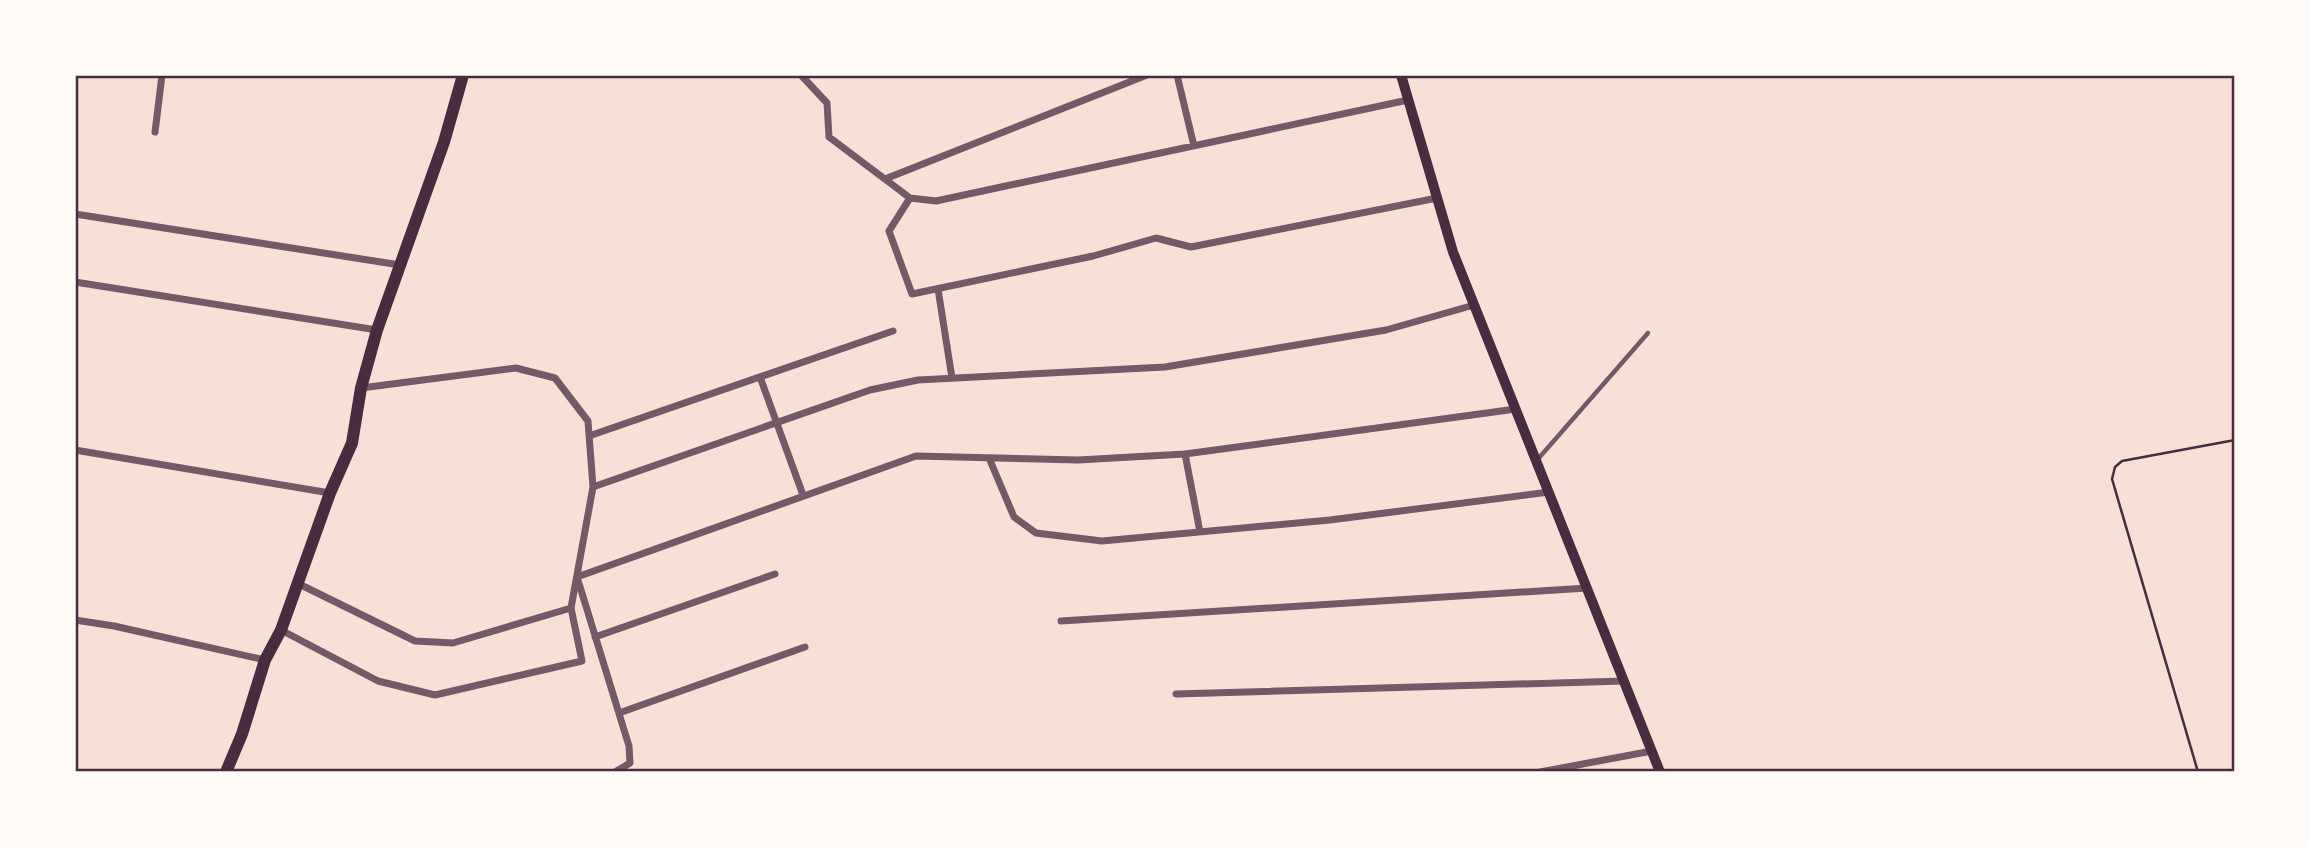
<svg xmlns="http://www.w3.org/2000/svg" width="2310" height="847" font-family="Inter,sans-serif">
  <rect width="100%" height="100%" fill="#f7e1d7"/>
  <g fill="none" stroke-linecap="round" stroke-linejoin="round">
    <path stroke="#4a2c40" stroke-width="2.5" d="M 2198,772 L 2112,479 L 2115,467 L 2122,461 L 2235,440"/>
    <path stroke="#755966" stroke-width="4.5" d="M 1538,459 L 1648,333"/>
    <path stroke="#755966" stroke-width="7" d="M 801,75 L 827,103 L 829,137 L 910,198 L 936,201 L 1408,100
      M 1177,75 L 1194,146
      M 155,132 L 162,75
      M 885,179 L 1147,75
      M 910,198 L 889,231 L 912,294 L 1093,256 L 1156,238 L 1191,247 L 1437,198
      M 75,214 L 400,265
      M 75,282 L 377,330
      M 938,289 L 952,378
      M 760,377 L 803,495
      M 589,436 L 893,331
      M 75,450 L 330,493
      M 1185,454 L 1200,532
      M 989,458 L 1014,517 L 1036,533 L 1102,541 L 1330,520 L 1549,492
      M 593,487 L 870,390 L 918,380 L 1165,367 L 1386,330 L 1474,305
      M 299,584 L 415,641 L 453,643 L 571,608 L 593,487 L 588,421 L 555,378 L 516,368 L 361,388
      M 75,620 L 114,626 L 265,660
      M 1061,621 L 1587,588
      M 281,630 L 378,681 L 435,695 L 582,661 L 571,608
      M 595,637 L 775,574
      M 1176,694 L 1624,681
      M 619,713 L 805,647
      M 615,772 L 630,763 L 629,746 L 577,577 L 916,456 L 1078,460 L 1185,454 L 1516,409
      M 1540,772 L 1652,751"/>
    <path stroke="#4a2c40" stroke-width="10" d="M 1401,75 L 1453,252 L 1660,772"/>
    <path stroke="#4a2c40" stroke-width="12" d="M 226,772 L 242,734 L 265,660 L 281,630 L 330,493 L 352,443 L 361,388 L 377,330 L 444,142 L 463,75"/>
  </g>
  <rect width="2310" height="847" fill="none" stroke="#fffaf5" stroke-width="154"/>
  <rect x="77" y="77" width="2156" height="693" fill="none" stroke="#4a2c40" stroke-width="2.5"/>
</svg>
